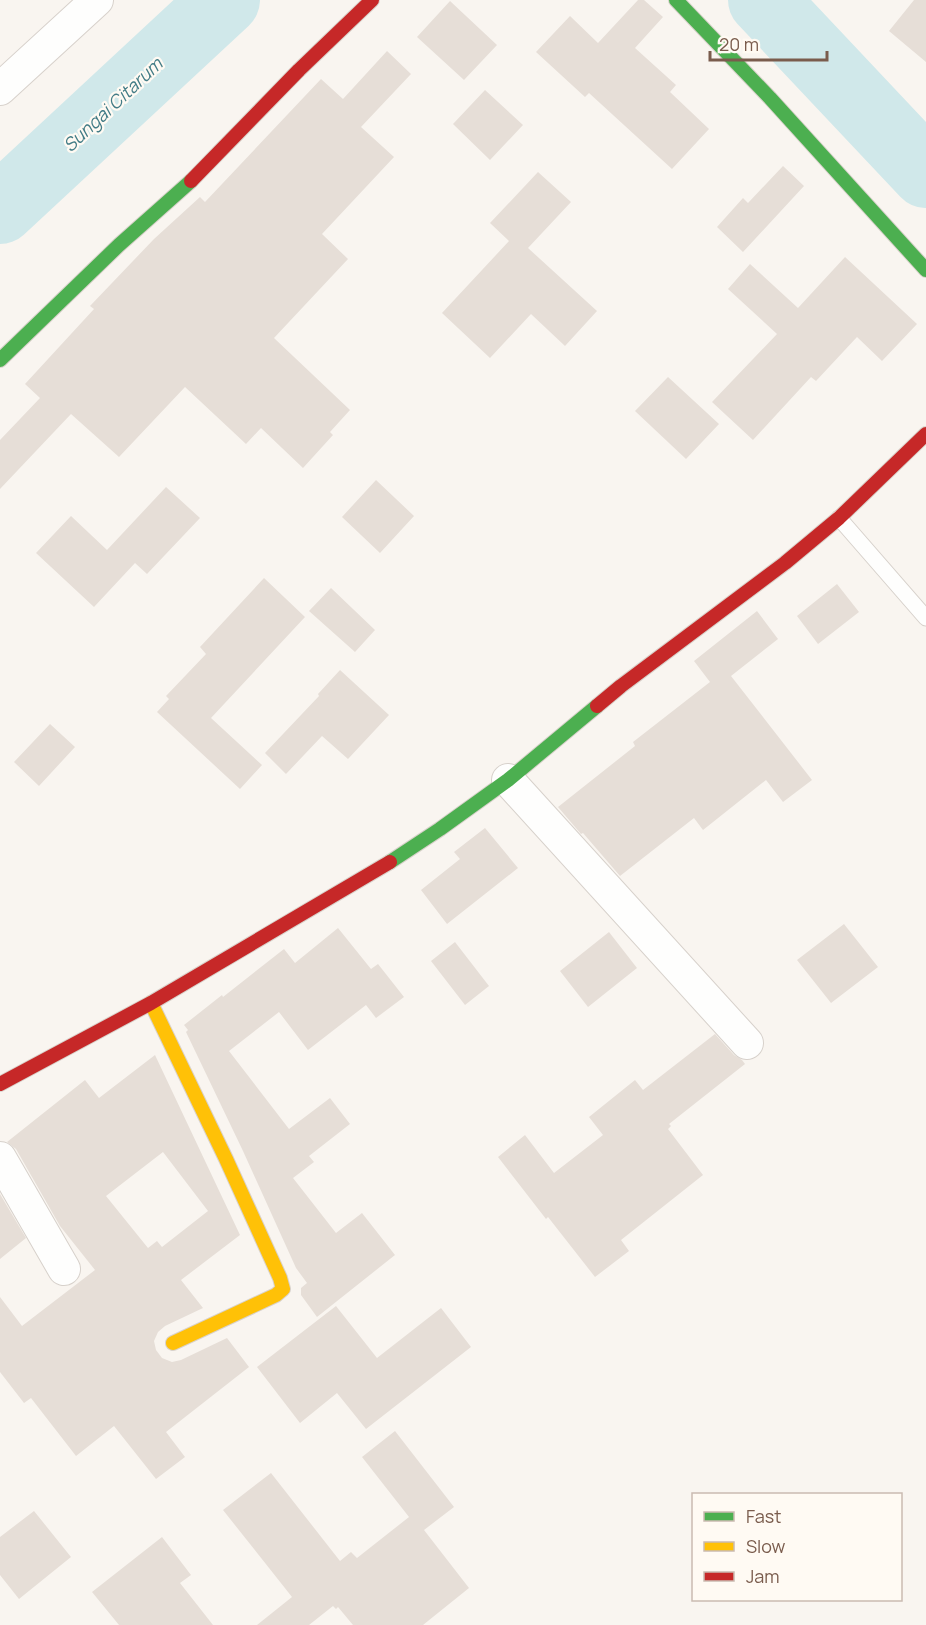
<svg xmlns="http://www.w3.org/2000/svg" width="926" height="1625" font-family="Manrope,sans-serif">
  <rect width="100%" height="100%" fill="#f9f5f0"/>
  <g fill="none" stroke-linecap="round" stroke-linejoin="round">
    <path stroke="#d0e8ea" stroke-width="70" d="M 763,0 L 926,173
      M 0,209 L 225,0"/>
  </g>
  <path fill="#e6ded7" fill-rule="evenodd" d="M 638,0 L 644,0 L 663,17 L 635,48 L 676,85 L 670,92 L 709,129 L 672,169 L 589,93 L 585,97 L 536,52 L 570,16 L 598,43 Z
    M 914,0 L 926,0 L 926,62 L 889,31 Z
    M 450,1 L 497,45 L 464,80 L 417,37 Z
    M 387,51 L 411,74 L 361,127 L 394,157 L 322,234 L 348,259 L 274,338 L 350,410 L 330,432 L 333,435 L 303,468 L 261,428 L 246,444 L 185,387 L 119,457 L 71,414 L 0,489 L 0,440 L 40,398 L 25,384 L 94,309 L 90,306 L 154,239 L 200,197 L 205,202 L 321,79 L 343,99 Z
    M 485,90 L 523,125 L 490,160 L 453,124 Z
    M 783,166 L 804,186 L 743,252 L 717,227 L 743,198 L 748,203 Z
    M 538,172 L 571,202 L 528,248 L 597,311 L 565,346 L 531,314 L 490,358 L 442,313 L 509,241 L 490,223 Z
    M 845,257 L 917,324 L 882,361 L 857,337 L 816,381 L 811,377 L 753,440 L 712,402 L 777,334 L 728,289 L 750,264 L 798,308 Z
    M 668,377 L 719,424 L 686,459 L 635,411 Z
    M 376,480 L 414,516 L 380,553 L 342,517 Z
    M 166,487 L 200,518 L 147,574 L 135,563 L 94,607 L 36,553 L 71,516 L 107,550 Z
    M 264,578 L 305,617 L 211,718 L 262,765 L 240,789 L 157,712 L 169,699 L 166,696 L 206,654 L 200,647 Z
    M 837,584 L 859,612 L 818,644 L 797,616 Z
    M 331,588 L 375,630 L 355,652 L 309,611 Z
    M 757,611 L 778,639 L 731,676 L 812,780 L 783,802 L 766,780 L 703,830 L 694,818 L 620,876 L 583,833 L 581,834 L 558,807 L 635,746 L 633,742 L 710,682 L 694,661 Z
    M 340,670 L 389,715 L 348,759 L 322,736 L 286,774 L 265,753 L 319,696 L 318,694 Z
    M 50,724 L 75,747 L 39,786 L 14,762 Z
    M 485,828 L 518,868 L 447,924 L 421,890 L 460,859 L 454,852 Z
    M 844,924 L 878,967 L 831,1003 L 797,960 Z
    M 338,928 L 371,969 L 378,964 L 404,997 L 376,1018 L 366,1005 L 308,1050 L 279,1012 L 229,1051 L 289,1129 L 330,1098 L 350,1124 L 309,1156 L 314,1162 L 293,1178 L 336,1233 L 362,1213 L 395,1255 L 317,1317 L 301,1295 L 301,1288 L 307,1283 L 296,1268 L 243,1151 L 186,1032 L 188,1030 L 184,1025 L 222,995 L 223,997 L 284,949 L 295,963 Z
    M 609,932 L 637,968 L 588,1007 L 560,971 Z
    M 455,942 L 489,986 L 465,1005 L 431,961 Z
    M 715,1034 L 734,1055 L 742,1060 L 745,1064 L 669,1124 L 671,1126 L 668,1129 L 703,1175 L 621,1240 L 629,1251 L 595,1277 L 548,1217 L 546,1219 L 498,1157 L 525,1135 L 554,1173 L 603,1135 L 589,1117 L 635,1080 L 643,1090 Z
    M 155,1055 L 240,1235 L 181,1280 L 203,1308 L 165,1326 L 158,1332 L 154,1341 L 156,1350 L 162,1358 L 172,1362 L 181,1360 L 227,1338 L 249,1367 L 166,1432 L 185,1457 L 156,1479 L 114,1426 L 76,1456 L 31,1398 L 24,1403 L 0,1372 L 0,1297 L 22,1326 L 95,1270 L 60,1226 L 16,1149 L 7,1142 L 85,1080 L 99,1098 ZM 163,1152 L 208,1211 L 162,1247 L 157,1241 L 148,1248 L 106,1196 Z
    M 0,1194 L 26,1238 L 0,1259 Z
    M 336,1306 L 377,1358 L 441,1308 L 471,1347 L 366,1429 L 337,1393 L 300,1423 L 257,1367 Z
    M 395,1431 L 454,1507 L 424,1530 L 469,1588 L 423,1625 L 353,1625 L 338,1607 L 336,1609 L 333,1606 L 309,1625 L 257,1625 L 292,1597 L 223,1510 L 271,1473 L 340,1561 L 351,1552 L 357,1558 L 409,1517 L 362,1457 Z
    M 34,1511 L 71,1557 L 19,1599 L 0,1575 L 0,1537 Z
    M 162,1537 L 191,1575 L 180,1583 L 213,1625 L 119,1625 L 92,1592 Z"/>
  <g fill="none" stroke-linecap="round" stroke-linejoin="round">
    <defs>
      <path id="lane" d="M 839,518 L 926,618"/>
      <path id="street" d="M 0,89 L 97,0
        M 508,780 L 747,1043
        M 0,1158 L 64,1269"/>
      <path id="fast" d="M 676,0 L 770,98 L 926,270
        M 0,360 L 119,245 L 191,181
        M 390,862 L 440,829 L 508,780 L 597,706"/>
      <path id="slow" d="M 151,1003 L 226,1159 L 280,1278 L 283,1289 L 276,1295 L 173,1343"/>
      <path id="jam" d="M 191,181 L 299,70 L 372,0
        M 597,706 L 621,686 L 785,563 L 839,518 L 926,434
        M 0,1084 L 151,1003 L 390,862"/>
    </defs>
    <use href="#lane" stroke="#d7d1cb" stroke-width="17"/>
    <use href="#street" stroke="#d7d1cb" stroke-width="34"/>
    <use href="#fast" stroke="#d9d2cb" stroke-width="16"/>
    <use href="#slow" stroke="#d9d2cb" stroke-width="16"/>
    <use href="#jam" stroke="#d9d2cb" stroke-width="16"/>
    <use href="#lane" stroke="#fefefd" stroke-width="15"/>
    <use href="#street" stroke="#fefefd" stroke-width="32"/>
    <use href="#fast" stroke="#4caf50" stroke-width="14"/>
    <use href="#slow" stroke="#ffc107" stroke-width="14"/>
    <use href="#jam" stroke="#c62828" stroke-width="14"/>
  </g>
  <g text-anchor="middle" stroke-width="4.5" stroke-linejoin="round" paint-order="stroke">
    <g font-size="18" font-style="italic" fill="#437c86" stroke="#fffaf3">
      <text transform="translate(113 105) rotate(-43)" y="6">Sungai Citarum</text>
    </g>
  </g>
  <rect x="692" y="1493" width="210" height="108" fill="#fffaf3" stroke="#cabbb1" stroke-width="1.5"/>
  <rect x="704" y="1512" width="30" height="9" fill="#4caf50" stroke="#cabbb1" stroke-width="1.5"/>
  <text x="746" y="1523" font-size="18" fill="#7a5c4d">Fast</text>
  <rect x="704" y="1542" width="30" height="9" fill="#ffc107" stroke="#cabbb1" stroke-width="1.5"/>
  <text x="746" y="1553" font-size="18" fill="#7a5c4d">Slow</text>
  <rect x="704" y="1572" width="30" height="9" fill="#c62828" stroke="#cabbb1" stroke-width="1.5"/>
  <text x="746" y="1583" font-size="18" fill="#7a5c4d">Jam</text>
  <path d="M710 51v9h117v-9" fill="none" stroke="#7a5c4d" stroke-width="3"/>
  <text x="719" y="51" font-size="18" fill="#7a5c4d" stroke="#fffaf3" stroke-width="4.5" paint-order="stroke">20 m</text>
</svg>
